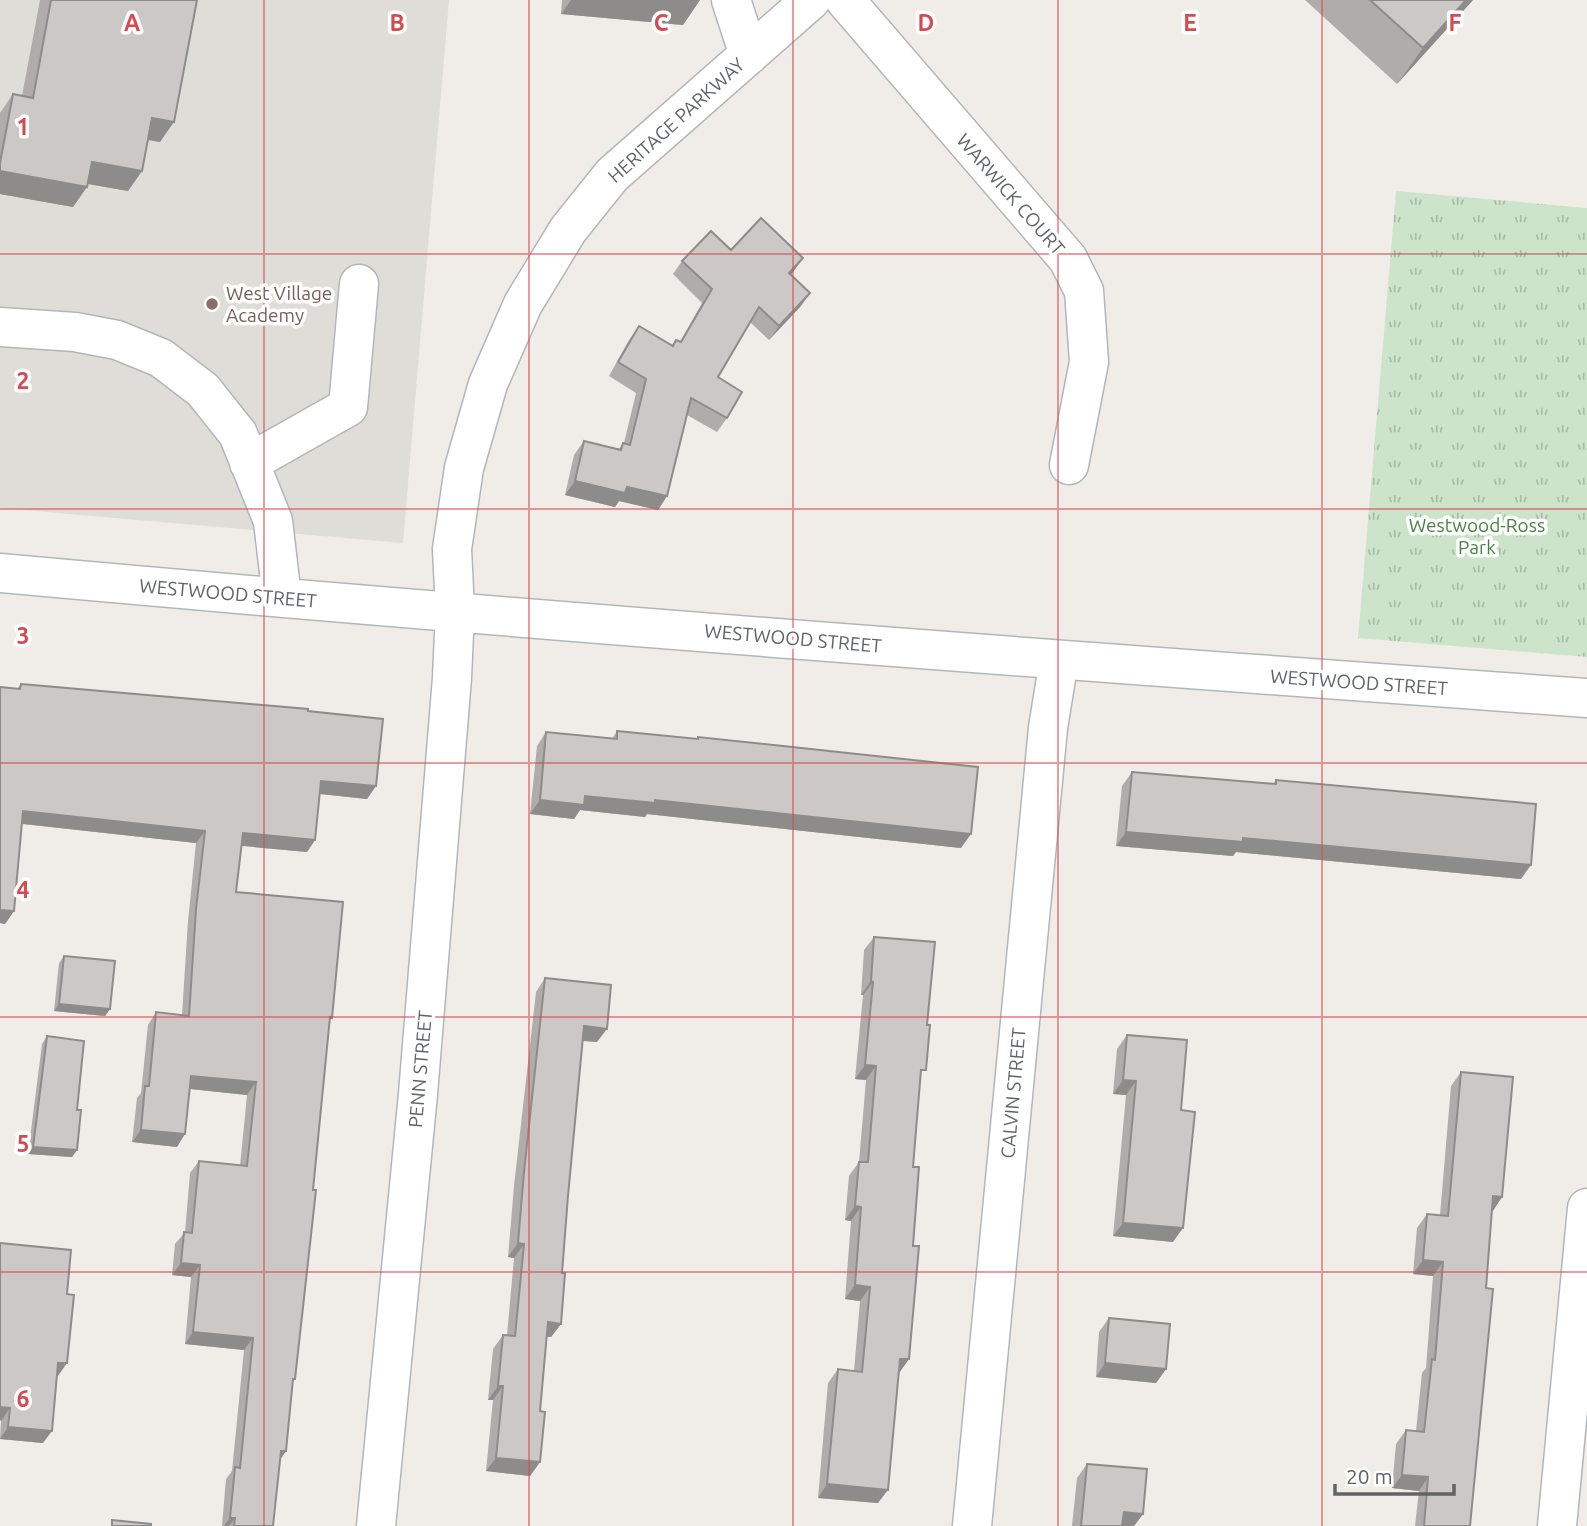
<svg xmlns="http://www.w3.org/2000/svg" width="1587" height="1526" font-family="Ubuntu,sans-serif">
  <defs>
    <pattern id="park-tufts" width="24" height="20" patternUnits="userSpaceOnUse" patternTransform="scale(1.75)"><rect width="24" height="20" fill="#cce4c9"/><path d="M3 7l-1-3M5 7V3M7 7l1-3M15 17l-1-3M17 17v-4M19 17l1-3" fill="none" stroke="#a9bca7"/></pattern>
  </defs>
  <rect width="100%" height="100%" fill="#f0ede9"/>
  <path fill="#dfddd7" d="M 0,0 L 449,0 L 403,543 L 0,508 Z"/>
  <path fill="url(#park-tufts)" d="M 1396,191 L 1587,208 L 1587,657 L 1358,638 Z"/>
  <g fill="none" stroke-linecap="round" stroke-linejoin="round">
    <defs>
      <path id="minor" d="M 731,0 L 749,55
        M 845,0 L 1068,259 L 1084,291 L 1089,362 L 1069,465
        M 0,327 L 75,332 L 117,340 L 161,358 L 203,390 L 238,434 L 273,521 L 282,598
        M 249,463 L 348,407 L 359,284
        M 0,573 C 528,621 1058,660 1587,698
        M 376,1526 L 418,1094 L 452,678 L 455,611 L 452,549 L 464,468 L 488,384 L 523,304 L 568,230 L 612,175 L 811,0
        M 972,1526 L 1048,728 L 1059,660
        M 1557,1526 L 1587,1208"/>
    </defs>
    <use href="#minor" stroke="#b3b6b9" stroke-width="41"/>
    <use href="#minor" stroke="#fff" stroke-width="38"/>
  </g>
  <path fill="#afaca9" d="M 40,0 L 197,0 L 160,142 L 148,140 L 142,171 L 128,191 L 88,184 L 73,207 L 0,194 L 0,113 L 13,94 L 22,96 Z
    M 562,0 L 700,0 L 683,25 L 561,14 Z
    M 1305,0 L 1473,0 L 1397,84 Z
    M 731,250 L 803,258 L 791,275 L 810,293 L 800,307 L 769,340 L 750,322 L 718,377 L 727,418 L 717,432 L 687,415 L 667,496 L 658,510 L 619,501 L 615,507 L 565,495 L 574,455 L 584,441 L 619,449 L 623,443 L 624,443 L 636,393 L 609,376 L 629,340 L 639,326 L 672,345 L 676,340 L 680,342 L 702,303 L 673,274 L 682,261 Z
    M 21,684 L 308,711 L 376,786 L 367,799 L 319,794 L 315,840 L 307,852 L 241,846 L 236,892 L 329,1021 L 295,1379 L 292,1382 L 286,1451 L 280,1460 L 273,1526 L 222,1526 L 226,1479 L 232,1471 L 244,1350 L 185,1344 L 191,1277 L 172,1275 L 175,1244 L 185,1232 L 190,1173 L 199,1161 L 240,1166 L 247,1095 L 189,1089 L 177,1147 L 132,1142 L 137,1098 L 141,1093 L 148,1025 L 156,1012 L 182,1015 L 188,921 L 196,843 L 22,824 L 14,911 L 5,924 L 0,923 L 0,687 L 17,689 Z
    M 617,731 L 697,739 L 698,737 L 961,848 L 647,814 L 645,817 L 580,810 L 574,819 L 530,814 L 537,746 L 546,732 L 612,739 Z
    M 1132,772 L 1273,784 L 1276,780 L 1521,879 L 1236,852 L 1233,856 L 1116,846 L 1122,786 Z
    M 874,937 L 920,1078 L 913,1167 L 913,1246 L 909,1359 L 899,1373 L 878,1503 L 818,1498 L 828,1383 L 838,1369 L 854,1371 L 860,1301 L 845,1299 L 851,1221 L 845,1220 L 849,1176 L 859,1162 L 866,1080 L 855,1079 L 863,995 L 861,995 L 864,950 Z
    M 64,956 L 110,1009 L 105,1016 L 54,1011 L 59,963 Z
    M 545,978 L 597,1042 L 583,1041 L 568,1196 L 562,1273 L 561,1324 L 551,1337 L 547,1337 L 540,1411 L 540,1462 L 530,1476 L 486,1471 L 493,1400 L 488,1400 L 493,1349 L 503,1335 L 507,1335 L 514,1258 L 508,1257 L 514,1186 L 536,992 Z
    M 1127,1035 L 1181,1110 L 1173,1242 L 1113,1236 L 1126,1095 L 1113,1094 L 1117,1049 Z
    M 47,1036 L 77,1110 L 77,1150 L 72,1157 L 28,1154 L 42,1044 Z
    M 1461,1072 L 1502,1197 L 1492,1211 L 1470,1526 L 1415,1526 L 1419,1491 L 1392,1488 L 1396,1444 L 1406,1430 L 1416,1431 L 1422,1373 L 1426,1368 L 1433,1276 L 1413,1274 L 1417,1228 L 1427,1214 L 1440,1215 L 1451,1086 Z
    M 0,1243 L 58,1376 L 57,1376 L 43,1443 L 0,1439 L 1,1421 Z
    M 1109,1318 L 1166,1369 L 1156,1383 L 1096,1377 L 1099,1332 Z
    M 1087,1464 L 1143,1514 L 1134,1526 L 1072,1526 L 1077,1478 Z"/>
  <path fill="#8e8c8a" d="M 571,0 L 700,0 L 683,25 L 561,14 Z
    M 1466,0 L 1473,0 L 1397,84 L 1423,48 Z
    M 152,118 L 174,122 L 160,142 L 138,138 Z
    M 92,162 L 142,171 L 128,191 L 77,182 Z
    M 0,171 L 87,187 L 73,207 L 0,194 Z
    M 803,258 L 793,272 L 780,287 L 789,273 Z
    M 810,293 L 800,307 L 769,340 L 779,326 Z
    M 575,481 L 627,487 L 667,496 L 658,510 L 619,501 L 615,507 L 565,495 Z
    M 321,781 L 376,786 L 367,799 L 312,793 Z
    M 585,796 L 655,800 L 971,834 L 961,848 L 647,814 L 645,817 L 580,810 L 574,819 L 530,814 L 540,800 Z
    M 23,811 L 205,831 L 196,843 L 15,823 Z
    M 1126,832 L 1243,838 L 1531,865 L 1521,879 L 1236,852 L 1233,856 L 1116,846 Z
    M 243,833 L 315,840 L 307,852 L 234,845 Z
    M 0,910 L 14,911 L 5,924 L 0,923 Z
    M 871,981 L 873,982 L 863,995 L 861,995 Z
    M 59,1004 L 110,1009 L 105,1016 L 54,1011 Z
    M 584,1026 L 607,1029 L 597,1042 L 575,1040 Z
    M 865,1065 L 876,1066 L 866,1080 L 855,1079 Z
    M 191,1076 L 256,1082 L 247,1095 L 182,1088 Z
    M 1123,1080 L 1136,1081 L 1126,1095 L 1113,1094 Z
    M 141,1130 L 185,1134 L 177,1147 L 132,1142 Z
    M 33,1147 L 77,1150 L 72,1157 L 28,1154 Z
    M 1493,1196 L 1502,1197 L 1493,1211 L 1483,1210 Z
    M 855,1206 L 861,1207 L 851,1221 L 845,1220 Z
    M 1123,1223 L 1183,1228 L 1173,1242 L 1113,1236 Z
    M 518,1243 L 524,1244 L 514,1258 L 508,1257 Z
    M 1423,1260 L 1443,1262 L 1433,1276 L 1413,1274 Z
    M 181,1263 L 200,1265 L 191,1277 L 172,1275 Z
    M 855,1285 L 870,1287 L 860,1301 L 845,1299 Z
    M 548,1322 L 561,1324 L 551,1337 L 539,1336 Z
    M 193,1332 L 253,1338 L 244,1350 L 185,1344 Z
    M 900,1359 L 909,1359 L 899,1373 Z
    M 58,1363 L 67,1363 L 58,1376 L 50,1375 Z
    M 1105,1363 L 1166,1369 L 1156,1383 L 1096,1377 Z
    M 498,1386 L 503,1386 L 493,1400 L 488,1400 Z
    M 0,1407 L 10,1408 L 1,1421 L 0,1420 Z
    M 8,1427 L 52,1431 L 43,1443 L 0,1439 Z
    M 281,1451 L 286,1451 L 277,1464 Z
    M 496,1458 L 540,1462 L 530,1476 L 486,1471 Z
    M 1402,1475 L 1428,1477 L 1419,1491 L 1392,1488 Z
    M 827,1484 L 888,1490 L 878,1503 L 818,1498 Z
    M 1124,1512 L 1143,1514 L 1134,1526 L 1114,1526 Z
    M 230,1518 L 235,1518 L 229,1526 L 224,1526 Z"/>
  <path fill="#cbc8c5" stroke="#8e8c8a" stroke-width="2" d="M 51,0 L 197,0 L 174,122 L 152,118 L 142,171 L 92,162 L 87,187 L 0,171 L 0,163 L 13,94 L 33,98 Z
    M 1370,0 L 1466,0 L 1423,48 Z
    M 761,218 L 803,258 L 789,273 L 810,293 L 779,326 L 759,307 L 718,377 L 742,392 L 727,418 L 691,398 L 667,496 L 627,487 L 625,493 L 575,481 L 584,441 L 621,450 L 623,443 L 630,445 L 646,379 L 618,362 L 639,326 L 673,346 L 676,340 L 681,342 L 712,289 L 682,261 L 711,231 L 731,250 Z
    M 21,684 L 308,709 L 308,711 L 383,719 L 376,786 L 321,781 L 315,840 L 243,833 L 236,892 L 343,902 L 332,1018 L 330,1017 L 313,1190 L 316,1190 L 295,1379 L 293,1379 L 286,1451 L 281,1451 L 273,1526 L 234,1526 L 235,1518 L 230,1518 L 235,1467 L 240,1468 L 253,1338 L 193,1332 L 200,1265 L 181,1263 L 184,1232 L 192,1233 L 199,1161 L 247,1166 L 256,1082 L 191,1076 L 185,1134 L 141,1130 L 145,1086 L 149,1086 L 156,1012 L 189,1016 L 196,909 L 205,831 L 23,811 L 14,911 L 0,910 L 0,687 L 20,689 Z
    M 617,731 L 698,739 L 698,737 L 978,767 L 971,834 L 655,800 L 655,803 L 585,796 L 584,805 L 540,800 L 546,732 L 617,739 Z
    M 1132,772 L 1276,784 L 1276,780 L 1536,804 L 1531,865 L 1243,838 L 1243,842 L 1126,832 Z
    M 874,937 L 935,942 L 927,1025 L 930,1025 L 926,1070 L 921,1070 L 913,1167 L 919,1167 L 913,1246 L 919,1246 L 909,1359 L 900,1359 L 888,1490 L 827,1484 L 838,1369 L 862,1372 L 870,1287 L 855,1285 L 861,1207 L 855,1206 L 859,1162 L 868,1162 L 876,1066 L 865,1065 L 873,982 L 871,981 Z
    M 64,956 L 115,961 L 110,1009 L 59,1004 Z
    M 545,978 L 611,985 L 607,1029 L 584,1026 L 568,1196 L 562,1273 L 565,1273 L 561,1324 L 548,1322 L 540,1411 L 545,1412 L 540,1462 L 496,1458 L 503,1386 L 498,1386 L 503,1335 L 515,1336 L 524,1244 L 518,1243 L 524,1172 Z
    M 1127,1035 L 1187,1040 L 1181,1110 L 1195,1112 L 1183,1228 L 1123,1223 L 1136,1081 L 1123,1080 Z
    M 47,1036 L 84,1041 L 77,1110 L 81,1110 L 77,1150 L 33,1147 Z
    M 1461,1072 L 1513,1077 L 1502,1197 L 1493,1196 L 1486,1288 L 1493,1289 L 1470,1526 L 1424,1526 L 1428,1477 L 1402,1475 L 1406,1430 L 1424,1432 L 1432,1359 L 1435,1360 L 1443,1262 L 1423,1260 L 1427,1214 L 1448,1216 Z
    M 0,1243 L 71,1250 L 67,1294 L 74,1295 L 67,1363 L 58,1363 L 52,1431 L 8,1427 L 10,1408 L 0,1407 Z
    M 1109,1318 L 1170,1324 L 1166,1369 L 1105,1363 Z
    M 1087,1464 L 1147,1469 L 1143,1514 L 1124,1512 L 1122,1526 L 1081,1526 Z
    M 112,1520 L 151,1524 L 151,1526 L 112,1526 Z"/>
  <path fill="none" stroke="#d54a51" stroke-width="2" stroke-opacity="0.55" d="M 264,0 L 264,1526M 529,0 L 529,1526M 793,0 L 793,1526M 1058,0 L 1058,1526M 1322,0 L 1322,1526M 0,254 L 1587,254M 0,509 L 1587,509M 0,763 L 1587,763M 0,1017 L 1587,1017M 0,1272 L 1587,1272"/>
  <circle fill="#8d6e63" stroke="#fff" stroke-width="2.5" cx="212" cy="304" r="7"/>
  <g text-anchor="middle" stroke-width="7" stroke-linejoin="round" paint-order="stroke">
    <g font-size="19" fill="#606467" stroke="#fff">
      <text transform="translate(676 120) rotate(-42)" y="7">HERITAGE PARKWAY</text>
      <text transform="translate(1011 194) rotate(49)" y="7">WARWICK COURT</text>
      <text transform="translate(228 593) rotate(5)" y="7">WESTWOOD STREET</text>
      <text transform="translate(793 638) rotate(5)" y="7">WESTWOOD STREET</text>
      <text transform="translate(1359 682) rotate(4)" y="7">WESTWOOD STREET</text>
      <text transform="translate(420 1069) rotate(-85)" y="7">PENN STREET</text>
      <text transform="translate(1013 1093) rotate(-85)" y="7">CALVIN STREET</text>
    </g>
    <g font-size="19" fill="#785e54" stroke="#fff" text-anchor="start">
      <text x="226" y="300">West Village<tspan x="226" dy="22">Academy</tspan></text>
    </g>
    <g font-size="19" fill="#478442" stroke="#fff">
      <text x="1477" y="532">Westwood-Ross<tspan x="1477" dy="22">Park</tspan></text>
    </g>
  </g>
  <g font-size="23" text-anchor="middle" font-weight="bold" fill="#d54a51" stroke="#fff" stroke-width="7" stroke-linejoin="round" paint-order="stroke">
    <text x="132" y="31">A</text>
    <text x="397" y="31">B</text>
    <text x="661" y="31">C</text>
    <text x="926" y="31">D</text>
    <text x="1190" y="31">E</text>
    <text x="1455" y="31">F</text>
    <text x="23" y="135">1</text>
    <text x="23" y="389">2</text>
    <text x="23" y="644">3</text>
    <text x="23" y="898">4</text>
    <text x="23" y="1152">5</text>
    <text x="23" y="1407">6</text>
  </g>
  <path d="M1335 1484v10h119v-10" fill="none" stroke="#606467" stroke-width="3.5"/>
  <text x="1346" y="1484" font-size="21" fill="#606467" stroke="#ffffff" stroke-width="5" paint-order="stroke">20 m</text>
</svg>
